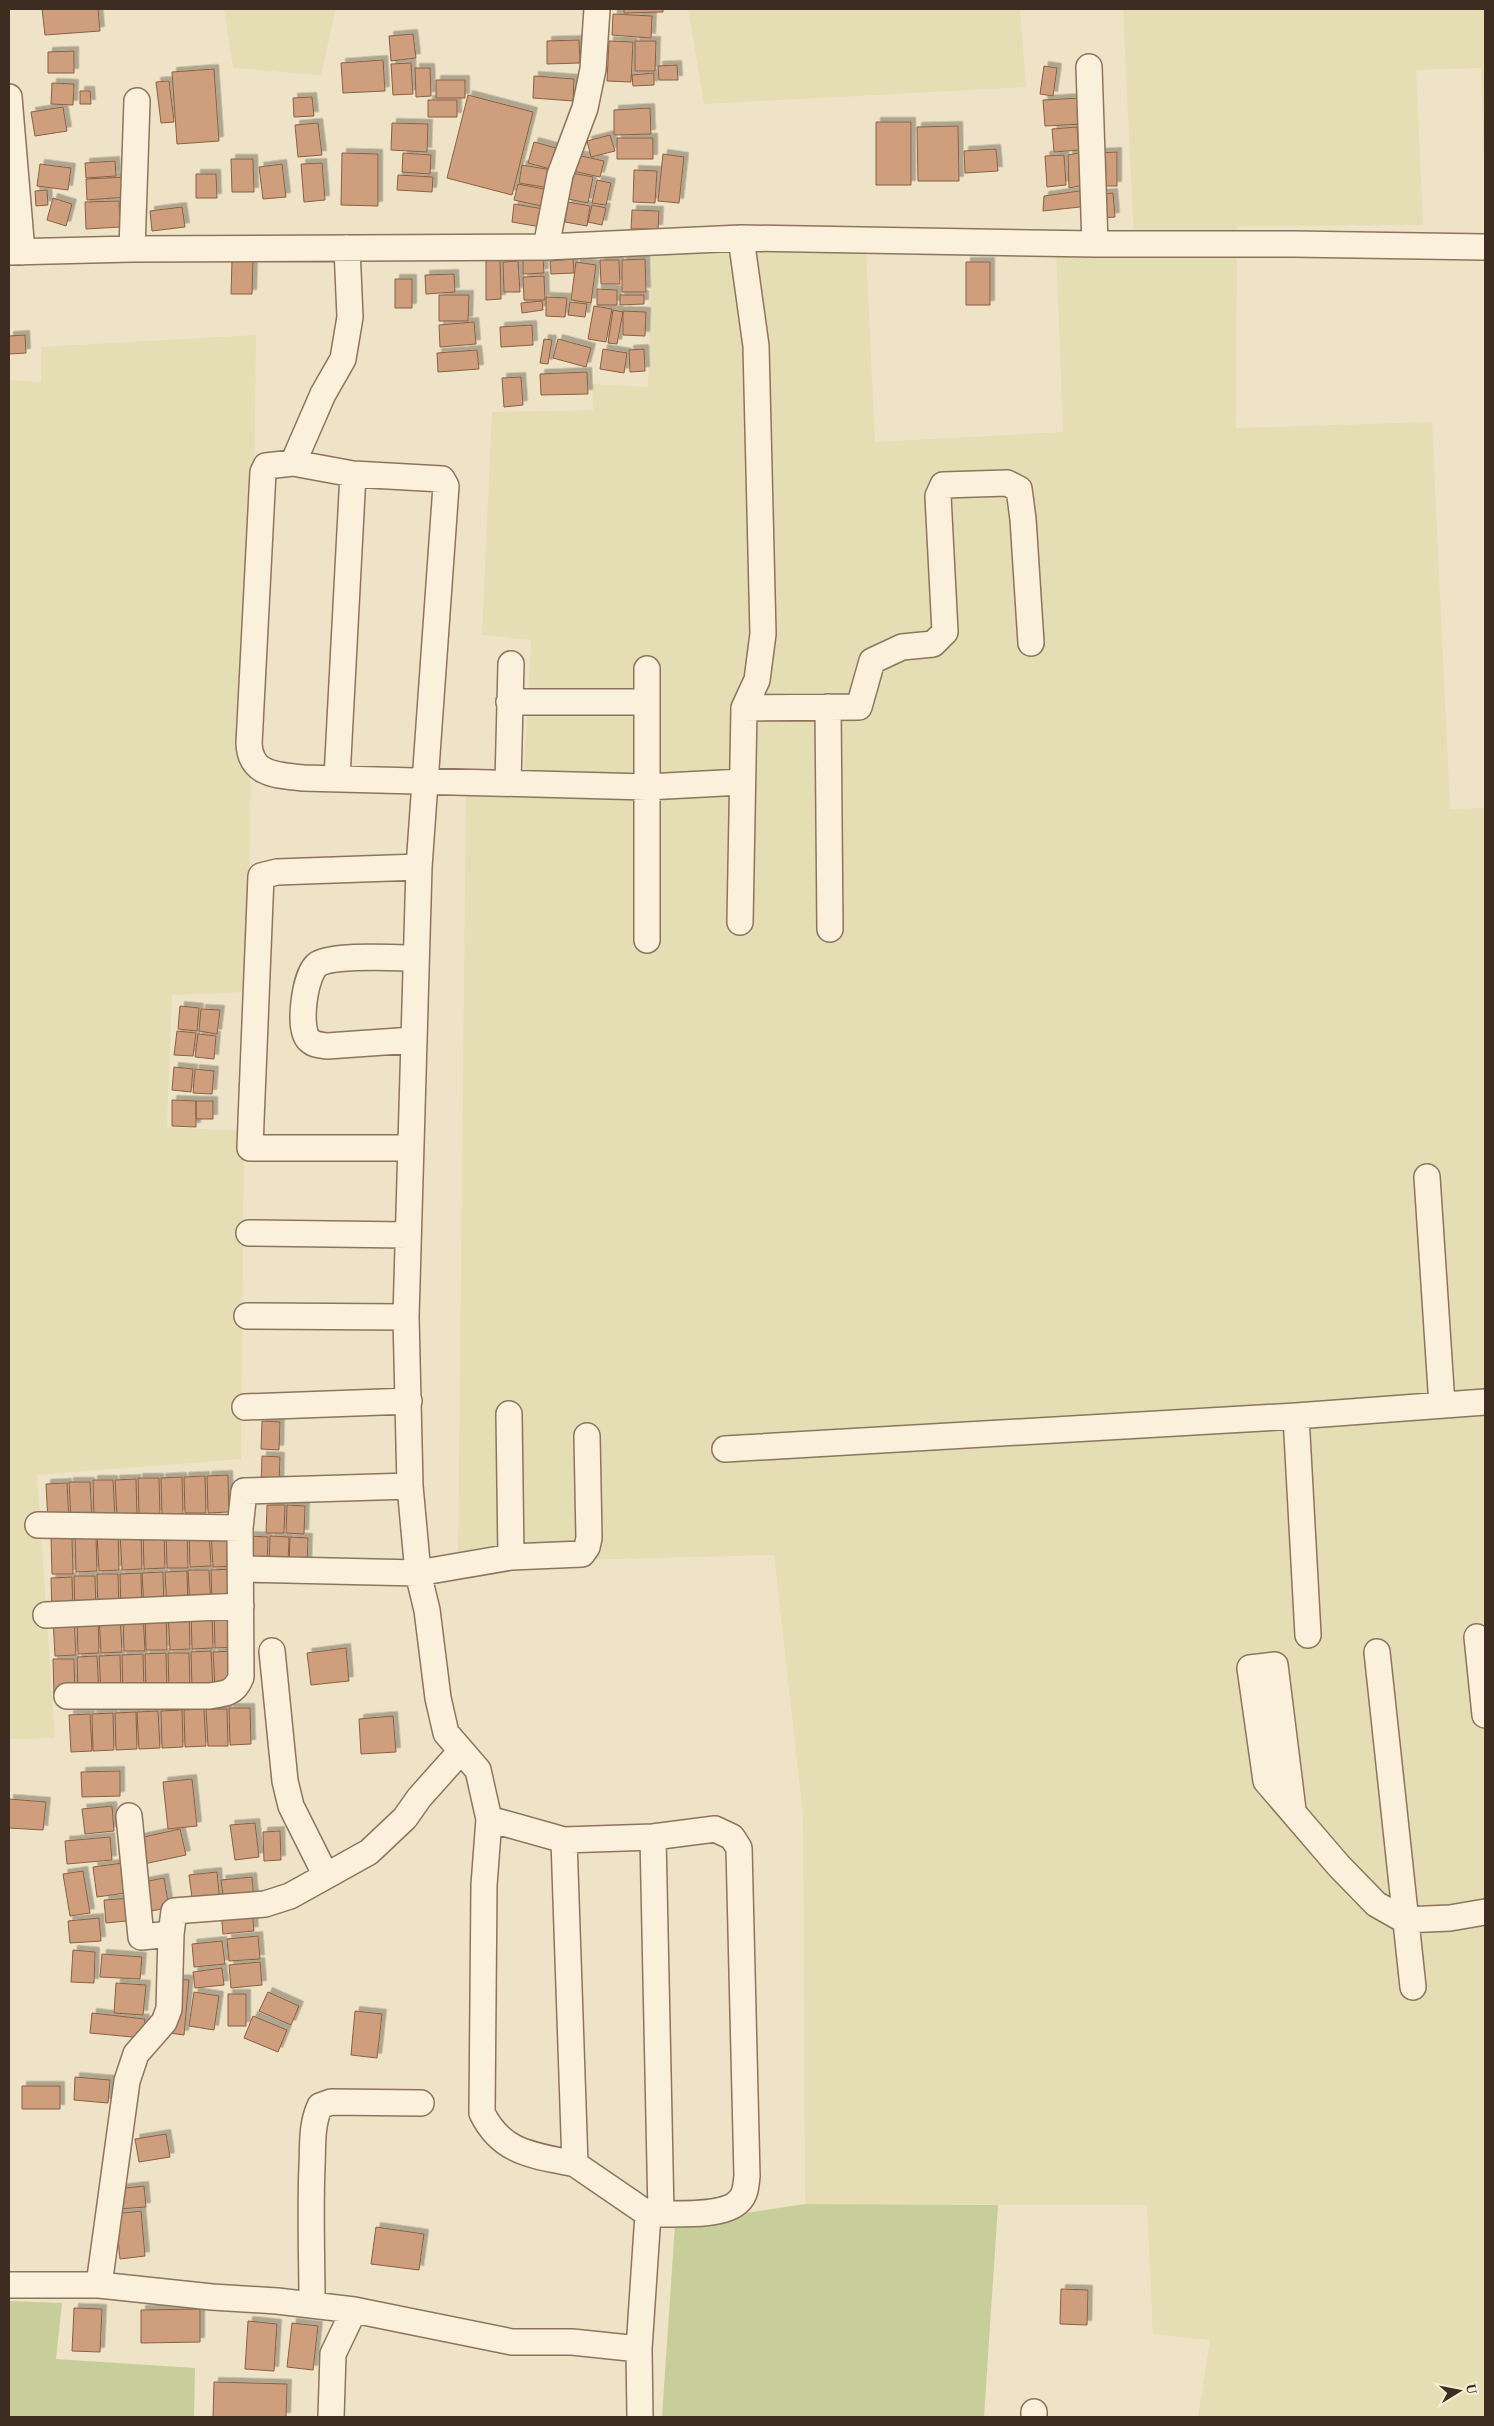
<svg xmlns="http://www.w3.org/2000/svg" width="1494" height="2426" font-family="'Times New Roman',serif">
  <defs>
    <filter id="shadow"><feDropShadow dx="4.5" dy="-4.5" stdDeviation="0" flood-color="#0004"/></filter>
  </defs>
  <rect width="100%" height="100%" fill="#efe3c7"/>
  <path fill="#e5ddb4" d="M 224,9 L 336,9 L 321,75 L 233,68 Z
    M 688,9 L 1020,9 L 1026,87 L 704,104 Z
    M 1123,9 L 1485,9 L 1485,160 L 1484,160 L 1481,68 L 1416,70 L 1423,225 L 1237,226 L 1236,428 L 1432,422 L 1450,809 L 1485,808 L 1485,2417 L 1198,2417 L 1210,2340 L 1153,2334 L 1147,2205 L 805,2204 L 803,1816 L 774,1555 L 458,1563 L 466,793 L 523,791 L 531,640 L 482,635 L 492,412 L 593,410 L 592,384 L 648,387 L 652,245 L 866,251 L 875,442 L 1063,432 L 1056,245 L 1134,241 Z
    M 256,335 L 248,992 L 172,995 L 167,1127 L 244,1131 L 241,1459 L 37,1475 L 55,1738 L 9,1739 L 9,380 L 41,382 L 41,347 Z"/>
  <path fill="#c8ce9a" d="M 805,2204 L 998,2205 L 984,2417 L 662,2417 L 675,2224 Z
    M 9,2301 L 62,2303 L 56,2359 L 195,2368 L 194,2417 L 9,2417 Z"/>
  <path fill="#ce9e7d" stroke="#8b5f41" filter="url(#shadow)" d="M 42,9 L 98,9 L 100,31 L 45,35 Z
    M 624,9 L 663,9 L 663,12 L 624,13 Z
    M 613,14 L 652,16 L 651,38 L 612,35 Z
    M 413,34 L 416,58 L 391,61 L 389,36 Z
    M 579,40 L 580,63 L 547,64 L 547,41 Z
    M 609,41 L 633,42 L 631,82 L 607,81 Z
    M 635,41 L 656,41 L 655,71 L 635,71 Z
    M 74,51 L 74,73 L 48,73 L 48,52 Z
    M 383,60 L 385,91 L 343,93 L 341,63 Z
    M 411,63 L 413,94 L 393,95 L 391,64 Z
    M 677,65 L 678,80 L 659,80 L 658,66 Z
    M 1044,66 L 1057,68 L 1053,96 L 1040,94 Z
    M 415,68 L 430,68 L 431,96 L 416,97 Z
    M 214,69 L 219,141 L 177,144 L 172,72 Z
    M 654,73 L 654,85 L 633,86 L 632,75 Z
    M 534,76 L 574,79 L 573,101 L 533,98 Z
    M 436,80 L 465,80 L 465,98 L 436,98 Z
    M 169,81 L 174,122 L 161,123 L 156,82 Z
    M 52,83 L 74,84 L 73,105 L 51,104 Z
    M 80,91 L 90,91 L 91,104 L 80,104 Z
    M 468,95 L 533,112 L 512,195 L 447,178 Z
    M 312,97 L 314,116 L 294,117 L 293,98 Z
    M 1081,98 L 1082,124 L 1045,126 L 1043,100 Z
    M 428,100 L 457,100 L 457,117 L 428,117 Z
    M 63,107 L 67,131 L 35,136 L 31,112 Z
    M 650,108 L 651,134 L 614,135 L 614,110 Z
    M 876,122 L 911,122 L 911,185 L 876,185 Z
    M 318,123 L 322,155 L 298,157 L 295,125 Z
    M 392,123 L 428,124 L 427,152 L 391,150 Z
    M 958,126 L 959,181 L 918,181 L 917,127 Z
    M 1077,127 L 1079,150 L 1054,152 L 1052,129 Z
    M 610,135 L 615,151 L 591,157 L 587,141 Z
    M 617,138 L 653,138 L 653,159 L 617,159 Z
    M 534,142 L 560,149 L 554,170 L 528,163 Z
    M 996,149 L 998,171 L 965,173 L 964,151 Z
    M 1083,152 L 1084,185 L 1069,188 L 1068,155 Z
    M 1117,152 L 1117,186 L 1099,186 L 1098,153 Z
    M 342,153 L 378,154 L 378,206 L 341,205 Z
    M 403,153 L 431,155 L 430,174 L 402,172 Z
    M 663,154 L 684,157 L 679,203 L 658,201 Z
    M 577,155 L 604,161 L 600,177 L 573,171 Z
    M 1064,155 L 1066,185 L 1047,187 L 1045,156 Z
    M 231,159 L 253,159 L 254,192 L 232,192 Z
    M 115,161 L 116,176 L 86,178 L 85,163 Z
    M 322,163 L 325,200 L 304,202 L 301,164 Z
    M 40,164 L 71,168 L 68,190 L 37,186 Z
    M 282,164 L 286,197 L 263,199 L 259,167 Z
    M 522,165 L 552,170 L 549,188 L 519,183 Z
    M 634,170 L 657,171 L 655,203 L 633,202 Z
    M 572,173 L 593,177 L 588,203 L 568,199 Z
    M 196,174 L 216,174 L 217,198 L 196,198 Z
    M 398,175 L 433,177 L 432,192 L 397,190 Z
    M 126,177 L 127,197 L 87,200 L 86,179 Z
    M 597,180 L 611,183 L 606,205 L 592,203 Z
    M 518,184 L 549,190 L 546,207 L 514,200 Z
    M 47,190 L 48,205 L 36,206 L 35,191 Z
    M 1086,190 L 1089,206 L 1043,211 L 1044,196 Z
    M 1113,193 L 1115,217 L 1100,218 L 1099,194 Z
    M 53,198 L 72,204 L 66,226 L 47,220 Z
    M 119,201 L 120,227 L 86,229 L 85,202 Z
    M 568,202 L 590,206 L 587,226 L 565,222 Z
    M 514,204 L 544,209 L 541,227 L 512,222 Z
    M 592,205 L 606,208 L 602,225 L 588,222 Z
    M 182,207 L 185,227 L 152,231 L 150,211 Z
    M 632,210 L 659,211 L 658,229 L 631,229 Z
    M 543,259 L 544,273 L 523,274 L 523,260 Z
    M 573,259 L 574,273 L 551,274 L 550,261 Z
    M 645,259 L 646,292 L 622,292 L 622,260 Z
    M 232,260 L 253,261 L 252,294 L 231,294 Z
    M 486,260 L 500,260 L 501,299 L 486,300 Z
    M 600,260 L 619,260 L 620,284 L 601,284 Z
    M 518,261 L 520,292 L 504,292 L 503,262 Z
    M 576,262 L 596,265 L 591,303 L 571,300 Z
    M 966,262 L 990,262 L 990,305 L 966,305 Z
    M 454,274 L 455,292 L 426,294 L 425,275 Z
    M 544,276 L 545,300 L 524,300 L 523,277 Z
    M 395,279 L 412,279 L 412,308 L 395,308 Z
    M 597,289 L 617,290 L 617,305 L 597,305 Z
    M 439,295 L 469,295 L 468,321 L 439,321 Z
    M 620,295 L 644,295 L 644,304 L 620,305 Z
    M 546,297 L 567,298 L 565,317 L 546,316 Z
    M 542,301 L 543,310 L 522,313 L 521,303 Z
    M 570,302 L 587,304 L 585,317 L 568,315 Z
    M 594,306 L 612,309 L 606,342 L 588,339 Z
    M 613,310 L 623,312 L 617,344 L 608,343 Z
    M 623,311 L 646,312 L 645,336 L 623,335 Z
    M 474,322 L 476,344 L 440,347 L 439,325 Z
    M 532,325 L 533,345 L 501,347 L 500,327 Z
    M 25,335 L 26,353 L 9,354 L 9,336 Z
    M 544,339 L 552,340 L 548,364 L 540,363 Z
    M 558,339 L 591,348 L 586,367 L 553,358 Z
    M 603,349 L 627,353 L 624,373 L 600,369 Z
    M 644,349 L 645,371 L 630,372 L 629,350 Z
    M 477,350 L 479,369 L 438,372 L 437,353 Z
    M 587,372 L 588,394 L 541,395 L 540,374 Z
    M 521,377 L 523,405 L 504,407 L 502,378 Z
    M 180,1006 L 199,1008 L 197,1031 L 178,1029 Z
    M 201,1009 L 220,1010 L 217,1034 L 199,1031 Z
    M 177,1031 L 196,1033 L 193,1056 L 174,1055 Z
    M 198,1034 L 216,1036 L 214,1059 L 195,1057 Z
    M 174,1067 L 193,1069 L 191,1092 L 172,1090 Z
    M 195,1069 L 214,1071 L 212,1094 L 193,1093 Z
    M 172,1100 L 196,1101 L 196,1127 L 172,1126 Z
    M 196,1101 L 213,1101 L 213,1119 L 196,1119 Z
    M 262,1421 L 280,1422 L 279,1450 L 261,1449 Z
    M 262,1456 L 280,1457 L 279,1485 L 261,1484 Z
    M 228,1475 L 229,1512 L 208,1513 L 207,1476 Z
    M 205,1476 L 206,1513 L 185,1513 L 184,1477 Z
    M 182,1477 L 183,1514 L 162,1515 L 161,1478 Z
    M 138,1478 L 159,1478 L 160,1515 L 139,1515 Z
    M 136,1479 L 137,1516 L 117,1516 L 115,1480 Z
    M 93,1480 L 113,1480 L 115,1517 L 94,1517 Z
    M 69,1482 L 90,1482 L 92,1518 L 71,1519 Z
    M 67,1483 L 69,1520 L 48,1521 L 46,1484 Z
    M 267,1505 L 285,1505 L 284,1533 L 266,1533 Z
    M 287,1505 L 305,1506 L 304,1534 L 286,1533 Z
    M 209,1529 L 211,1566 L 190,1567 L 189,1530 Z
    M 232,1529 L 234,1566 L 213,1567 L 211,1530 Z
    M 164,1531 L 165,1568 L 144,1569 L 143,1532 Z
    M 166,1531 L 187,1531 L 188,1568 L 167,1568 Z
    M 118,1533 L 119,1570 L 99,1571 L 97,1534 Z
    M 120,1533 L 141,1533 L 142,1569 L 122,1570 Z
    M 75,1535 L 96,1535 L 97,1571 L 76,1572 Z
    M 250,1536 L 268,1537 L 267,1565 L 249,1564 Z
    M 270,1536 L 289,1537 L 288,1565 L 269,1565 Z
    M 72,1537 L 73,1574 L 52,1574 L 51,1538 Z
    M 290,1537 L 308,1538 L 307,1566 L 289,1566 Z
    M 232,1569 L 233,1606 L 212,1607 L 211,1570 Z
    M 188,1570 L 209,1570 L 211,1607 L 190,1607 Z
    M 187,1571 L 188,1608 L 167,1608 L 165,1572 Z
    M 163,1572 L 164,1609 L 144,1609 L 142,1573 Z
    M 141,1573 L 142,1610 L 121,1610 L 120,1574 Z
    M 97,1574 L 118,1574 L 119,1611 L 98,1611 Z
    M 74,1576 L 95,1576 L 96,1613 L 75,1613 Z
    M 72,1577 L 73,1614 L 52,1615 L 51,1578 Z
    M 212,1611 L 213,1648 L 192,1649 L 191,1612 Z
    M 214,1611 L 235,1611 L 236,1647 L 215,1648 Z
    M 189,1612 L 190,1649 L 170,1650 L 168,1613 Z
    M 166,1613 L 167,1650 L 146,1650 L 145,1614 Z
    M 143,1614 L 145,1651 L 124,1651 L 123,1615 Z
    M 120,1615 L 122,1652 L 101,1653 L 99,1616 Z
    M 98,1616 L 99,1653 L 78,1654 L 77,1617 Z
    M 53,1619 L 74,1619 L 76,1655 L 55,1656 Z
    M 346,1648 L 349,1681 L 311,1685 L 307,1653 Z
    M 211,1651 L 213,1688 L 192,1689 L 191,1652 Z
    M 234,1651 L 236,1688 L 215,1688 L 213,1652 Z
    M 166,1653 L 167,1690 L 146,1691 L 145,1654 Z
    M 168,1653 L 189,1653 L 190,1689 L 169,1690 Z
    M 143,1654 L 144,1691 L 123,1692 L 122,1655 Z
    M 120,1655 L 121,1692 L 101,1693 L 99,1656 Z
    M 97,1656 L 99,1693 L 78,1694 L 77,1657 Z
    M 53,1659 L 74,1659 L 75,1696 L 54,1696 Z
    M 229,1708 L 250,1708 L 251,1744 L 230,1745 Z
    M 204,1709 L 206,1746 L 185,1747 L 184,1710 Z
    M 206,1709 L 227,1709 L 228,1746 L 208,1746 Z
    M 182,1710 L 183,1747 L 162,1748 L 161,1711 Z
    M 158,1711 L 160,1748 L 139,1749 L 137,1712 Z
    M 136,1712 L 137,1749 L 116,1750 L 115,1713 Z
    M 113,1713 L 114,1750 L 93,1751 L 92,1714 Z
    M 90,1714 L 92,1751 L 71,1752 L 69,1715 Z
    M 393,1716 L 396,1752 L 361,1754 L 359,1719 Z
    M 120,1771 L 120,1796 L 82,1797 L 81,1772 Z
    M 192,1779 L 197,1826 L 168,1829 L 163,1782 Z
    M 9,1799 L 46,1802 L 43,1830 L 9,1828 Z
    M 112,1806 L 114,1831 L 85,1834 L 82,1809 Z
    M 255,1823 L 259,1857 L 235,1860 L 230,1825 Z
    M 180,1829 L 186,1855 L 144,1864 L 139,1838 Z
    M 280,1831 L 281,1860 L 264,1861 L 263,1832 Z
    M 110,1837 L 112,1860 L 67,1864 L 65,1841 Z
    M 123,1863 L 126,1893 L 97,1897 L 93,1867 Z
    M 83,1871 L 90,1913 L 70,1916 L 63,1874 Z
    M 217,1872 L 220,1903 L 193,1906 L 189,1875 Z
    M 252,1877 L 254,1900 L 224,1902 L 221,1880 Z
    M 164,1878 L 169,1908 L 144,1912 L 138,1883 Z
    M 134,1898 L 136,1920 L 106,1923 L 104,1900 Z
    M 252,1908 L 254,1931 L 223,1934 L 221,1911 Z
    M 99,1918 L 101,1941 L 70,1943 L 68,1921 Z
    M 258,1936 L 260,1959 L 229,1961 L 227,1939 Z
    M 222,1941 L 225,1964 L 194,1967 L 192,1944 Z
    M 73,1950 L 95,1952 L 94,1983 L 71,1982 Z
    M 102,1954 L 142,1957 L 140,1979 L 100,1977 Z
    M 260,1962 L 262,1985 L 231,1988 L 229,1965 Z
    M 222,1968 L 224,1985 L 195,1988 L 193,1972 Z
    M 174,1979 L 189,1980 L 184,2035 L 169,2033 Z
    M 116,1983 L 146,1985 L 143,2015 L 114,2013 Z
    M 194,1992 L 219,1996 L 214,2030 L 189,2026 Z
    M 268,1992 L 299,2006 L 291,2025 L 259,2011 Z
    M 228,1994 L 246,1994 L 246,2026 L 228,2026 Z
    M 355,2011 L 382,2014 L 377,2058 L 351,2055 Z
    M 92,2013 L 145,2019 L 143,2038 L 90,2033 Z
    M 253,2016 L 287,2030 L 278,2052 L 244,2038 Z
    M 75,2077 L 110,2080 L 108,2103 L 74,2100 Z
    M 22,2086 L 60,2086 L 60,2109 L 22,2109 Z
    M 166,2134 L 170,2157 L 139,2162 L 135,2139 Z
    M 144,2186 L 146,2207 L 118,2209 L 116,2189 Z
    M 141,2211 L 145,2256 L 120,2259 L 115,2214 Z
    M 376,2227 L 424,2234 L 419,2270 L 371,2264 Z
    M 1061,2289 L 1088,2290 L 1087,2325 L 1060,2324 Z
    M 74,2308 L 102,2309 L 100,2352 L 72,2351 Z
    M 200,2309 L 200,2342 L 141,2343 L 141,2310 Z
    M 248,2321 L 277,2324 L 274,2371 L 245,2369 Z
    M 292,2323 L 318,2326 L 313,2370 L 287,2367 Z
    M 214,2382 L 287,2384 L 286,2417 L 213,2417 Z"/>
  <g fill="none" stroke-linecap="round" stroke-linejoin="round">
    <defs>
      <path id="street" d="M 1089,67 L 1095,244
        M 9,97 L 22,252
        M 546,247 L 560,175 L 585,108 L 593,69 L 597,9
        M 347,248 L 350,317 L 343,359 L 323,394 L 293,463 L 266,466 L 263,472 L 249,744 C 251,776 278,775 303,778 L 647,787 L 742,782
        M 132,249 L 137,101
        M 9,252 L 132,249 L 546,247 L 741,238 L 1095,244 L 1293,244 L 1485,247
        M 293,463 L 353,474 L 442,479 L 446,486 L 419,867 L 406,1317 L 410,1486 L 418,1573 L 427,1610 L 438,1698 L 446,1733 L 478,1770 L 489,1819 L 484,1885 L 482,2113 C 502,2154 534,2155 575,2164
        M 509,702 L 647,702
        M 828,707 L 830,929
        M 744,708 L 859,707 L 872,661 L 902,647 L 933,644 L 945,632 L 938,496 L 943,485 L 1007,483 L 1019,489 L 1023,519 L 1031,643
        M 337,778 L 353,474
        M 508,783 L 511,664
        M 740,922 L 744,708 L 757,680 L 763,634 L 756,346 L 741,238
        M 647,940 L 647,669
        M 413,1040 L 327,1046 C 320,1045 314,1045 309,1040 C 297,1029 305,972 318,964 C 336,954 393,958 415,958
        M 410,1148 L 250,1148 L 251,1121 L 261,876 L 277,872 L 419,867
        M 1427,1177 L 1442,1405
        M 249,1233 L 407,1235
        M 247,1316 L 406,1317
        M 245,1407 L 409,1401
        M 509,1414 L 511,1557
        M 1296,1416 L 1308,1635
        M 725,1449 L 1296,1416 L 1485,1402
        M 38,1525 L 240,1528
        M 242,1569 L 418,1573 L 511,1557 L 582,1554 L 587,1547 L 589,1538 L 587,1436
        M 46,1615 L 241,1606
        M 1477,1637 L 1485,1715
        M 272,1651 L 285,1781 L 291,1806 L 326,1876
        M 1377,1652 L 1413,1987
        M 67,1696 L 209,1696 C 225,1694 235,1693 241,1677 L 240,1528 L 244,1491 L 410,1486
        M 1293,1810 L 1275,1665 L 1250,1668 L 1266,1781 L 1339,1866 L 1376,1904 L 1404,1920 L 1450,1918 L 1485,1912
        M 129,1816 L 141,1937 L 171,1934 L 174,1911 L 265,1904 L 290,1896 L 326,1876 L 369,1852 L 405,1818 L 419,1798 L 460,1752
        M 489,1819 L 564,1840 L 653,1837 L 715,1829 L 732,1837 L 739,1848 L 747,2176 C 746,2184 746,2195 739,2201 C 724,2218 670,2213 648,2214 L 639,2349
        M 653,1837 L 661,2213
        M 564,1840 L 575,2164 L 648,2214
        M 9,2285 L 99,2285 L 212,2297 L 277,2301 L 354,2310 L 512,2342 L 572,2342 L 639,2349 L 640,2417
        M 99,2285 L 127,2081 L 136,2054 L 164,2022 L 169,2009 L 171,1934
        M 312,2305 C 312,2259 310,2212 312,2166 C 313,2146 311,2125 320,2106 L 331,2102 L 421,2103
        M 1034,2412 L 1034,2417
        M 331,2417 L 333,2354 L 354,2310"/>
    </defs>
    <use href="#street" stroke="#8c755c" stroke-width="28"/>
    <use href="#street" stroke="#faf0db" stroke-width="25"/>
  </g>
  <rect width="1494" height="2426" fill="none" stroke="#3c2d20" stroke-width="20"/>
  <g transform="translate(1459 2391) rotate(80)" stroke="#f6edd7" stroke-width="4" paint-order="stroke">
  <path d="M0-4L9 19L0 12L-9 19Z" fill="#3c2d20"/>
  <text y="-8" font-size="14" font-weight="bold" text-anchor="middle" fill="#3c2d20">U</text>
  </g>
</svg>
